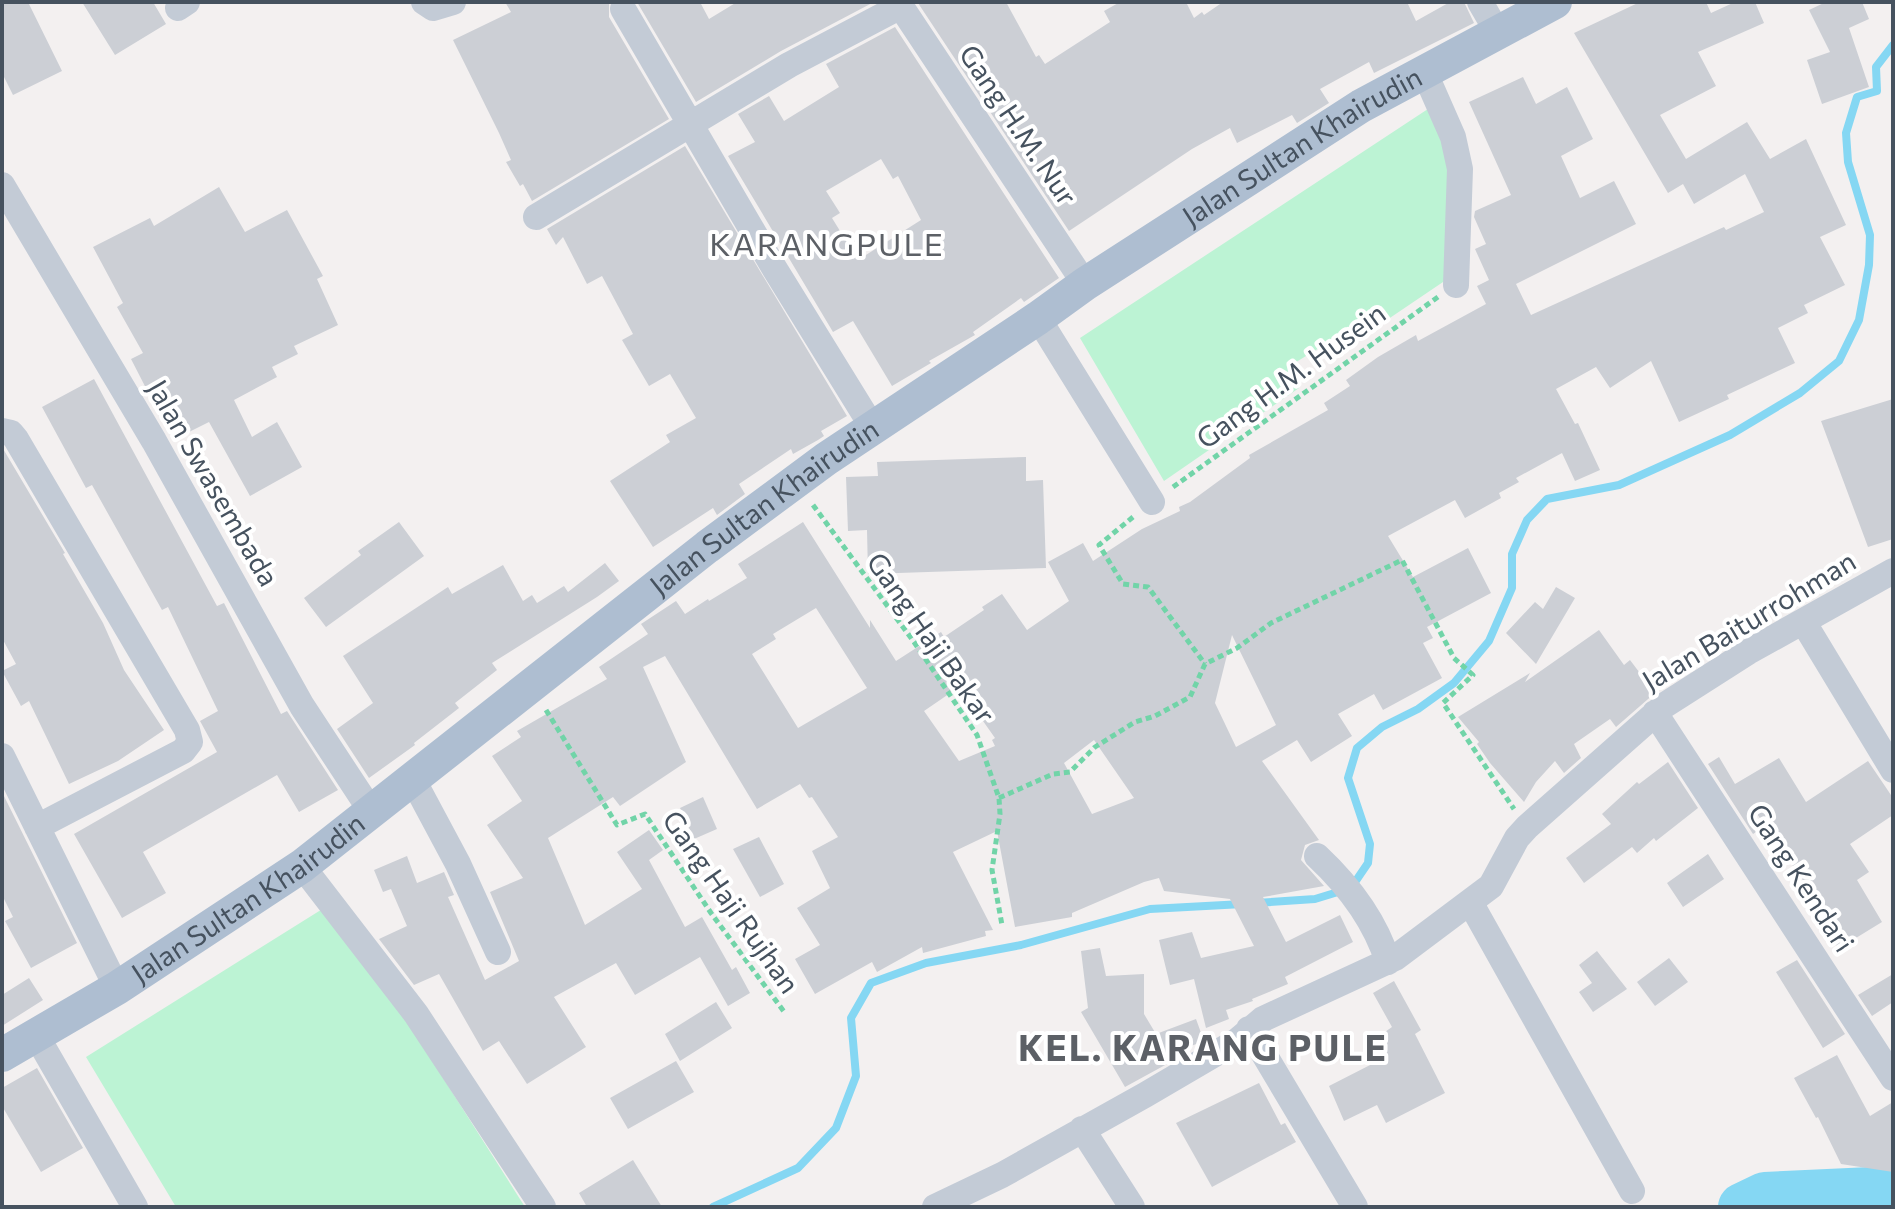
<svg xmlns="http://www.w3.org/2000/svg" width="1895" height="1209" font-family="Commissioner,sans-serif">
  <rect width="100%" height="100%" fill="#f3f0f0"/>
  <path fill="#bcf3d4" d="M 1434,105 L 1458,165 L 1446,280 L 1338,353 L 1324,345 L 1288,367 L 1299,388 L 1164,481 L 1080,338 Z
    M 332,903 L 525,1207 L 176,1207 L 86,1057 Z"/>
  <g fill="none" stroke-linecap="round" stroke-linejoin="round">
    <path stroke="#85d7f3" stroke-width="8" d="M 1256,903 L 1315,899 L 1351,888 L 1368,863 L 1370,844 L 1348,778 L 1357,748 L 1382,727 L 1418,709 L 1454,683 L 1489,641 L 1512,588 L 1512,554 L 1527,520 L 1547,499 L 1619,485 L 1730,435 L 1800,393 L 1839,361 L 1859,320 L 1869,265 L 1870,235 L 1848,162 L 1846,133 L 1857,97 L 1877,91 L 1876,67 L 1893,45
      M 713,1207 L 798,1168 L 836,1128 L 856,1076 L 851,1018 L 871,983 L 926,963 L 1021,945 L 1150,909 L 1243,904"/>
    <path stroke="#85d7f3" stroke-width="48" d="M 1742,1207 L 1765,1196 L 1893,1190"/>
  </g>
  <path fill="#cccfd5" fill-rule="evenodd" d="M 2,2 L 28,2 L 62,71 L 13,95 L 2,73 Z
    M 82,2 L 153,2 L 166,24 L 115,55 Z
    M 505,2 L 609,2 L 609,17 L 669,119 L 532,201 L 523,184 L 520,186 L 506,162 L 511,160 L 499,133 L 453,40 L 511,12 Z
    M 637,2 L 700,2 L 709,19 L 737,2 L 874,2 L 781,51 L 696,102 Z
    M 921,2 L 1006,2 L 1036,57 L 1039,55 L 1045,64 L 1110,22 L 1104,11 L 1120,2 L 1186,2 L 1194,18 L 1202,12 L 1204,15 L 1223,2 L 1407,2 L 1416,21 L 1450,2 L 1464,2 L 1474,23 L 1374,73 L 1369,62 L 1320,89 L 1329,103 L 1297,123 L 1292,115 L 1237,143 L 1230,128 L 1192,149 L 1069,231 L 918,3 Z
    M 1640,2 L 1706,2 L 1711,13 L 1735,2 L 1755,2 L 1764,23 L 1698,52 L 1716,86 L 1660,115 L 1686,159 L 1747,122 L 1770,159 L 1806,139 L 1846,225 L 1820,237 L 1845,285 L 1804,305 L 1808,313 L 1778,328 L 1795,363 L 1727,395 L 1729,399 L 1679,422 L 1651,361 L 1610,388 L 1596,367 L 1556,389 L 1575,424 L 1578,423 L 1600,470 L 1575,481 L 1562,453 L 1516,478 L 1519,482 L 1499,493 L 1501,498 L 1465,518 L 1455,500 L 1388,536 L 1413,577 L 1468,548 L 1491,593 L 1427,627 L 1433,638 L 1423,643 L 1442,678 L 1383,710 L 1374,694 L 1338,714 L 1352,736 L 1311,762 L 1297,740 L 1262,761 L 1319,840 L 1305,845 L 1301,860 L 1324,886 L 1263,897 L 1286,942 L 1340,915 L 1353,942 L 1285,977 L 1288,984 L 1252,999 L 1253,1001 L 1226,1010 L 1229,1019 L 1206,1028 L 1194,979 L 1170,985 L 1159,940 L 1192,932 L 1201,958 L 1254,946 L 1230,899 L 1164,891 L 1159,878 L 1144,882 L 1072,913 L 1072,917 L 1015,927 L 997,831 L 953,852 L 993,930 L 985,931 L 986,936 L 923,953 L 922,947 L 877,972 L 872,962 L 815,994 L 795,959 L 820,945 L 797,908 L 830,888 L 812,851 L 838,837 L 812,797 L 809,798 L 800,784 L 757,809 L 665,656 L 643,667 L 686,762 L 620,806 L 613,797 L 548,838 L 585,925 L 642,889 L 617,852 L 649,830 L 663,850 L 649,860 L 685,927 L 702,917 L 732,970 L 736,967 L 750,993 L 728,1006 L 700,957 L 635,995 L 616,963 L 554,997 L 586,1047 L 527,1084 L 499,1041 L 483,1051 L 439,974 L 414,985 L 379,939 L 407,926 L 391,889 L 383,892 L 374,870 L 407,856 L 417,883 L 444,872 L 454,895 L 448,897 L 485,980 L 519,961 L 490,892 L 523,878 L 487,825 L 522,801 L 492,756 L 521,737 L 517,731 L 607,679 L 599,667 L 648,634 L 641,624 L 676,601 L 685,614 L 708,599 L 709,601 L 747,578 L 738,564 L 803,522 L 870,628 L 870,620 L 896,661 L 941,632 L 944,637 L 984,610 L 982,607 L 1002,594 L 1027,630 L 1069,601 L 1048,562 L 1083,543 L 1093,561 L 1142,529 L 1180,511 L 1179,507 L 1190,502 L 1250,458 L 1249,455 L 1328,410 L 1324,403 L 1350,386 L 1346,380 L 1378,357 L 1416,335 L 1418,341 L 1486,304 L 1477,286 L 1489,280 L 1475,249 L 1486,244 L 1474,217 L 1475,211 L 1511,195 L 1469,102 L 1523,77 L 1536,104 L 1567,87 L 1593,139 L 1561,156 L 1580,198 L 1614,181 L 1636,224 L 1516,284 L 1531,315 L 1724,227 L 1726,230 L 1764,212 L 1745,174 L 1694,204 L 1683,184 L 1668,193 L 1574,33 ZM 816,608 L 867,688 L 798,728 L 752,654 L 776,639 L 773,634 ZM 1232,635 L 1276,725 L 1236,747 L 1215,703 ZM 959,687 L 995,738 L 992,740 L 995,746 L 959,761 L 924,711 ZM 1094,740 L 1134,798 L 1092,814 L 1064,763 Z
    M 1826,2 L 1862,2 L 1869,19 L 1849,28 L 1869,87 L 1822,104 L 1807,60 L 1830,52 L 1809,10 Z
    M 895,27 L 1059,278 L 1024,302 L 1021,298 L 973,332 L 975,335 L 929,361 L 931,363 L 892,386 L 853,321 L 833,332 L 728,156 L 755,142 L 738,114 L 769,96 L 784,121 L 839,87 L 826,64 ZM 881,159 L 893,179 L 898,176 L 921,220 L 858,260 L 832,218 L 840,213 L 826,191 Z
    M 685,146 L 847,416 L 821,431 L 824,436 L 818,440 L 793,454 L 791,449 L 739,484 L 745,494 L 717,515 L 713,508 L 653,547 L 610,481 L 670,442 L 666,435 L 696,418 L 670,374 L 649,386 L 622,340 L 633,334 L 602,276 L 587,284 L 563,237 L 556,245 L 547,229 Z
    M 219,187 L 245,232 L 287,210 L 323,276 L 317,279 L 338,325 L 294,346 L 298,354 L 272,367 L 277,377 L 234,400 L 252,437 L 277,422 L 302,467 L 250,496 L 209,422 L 179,437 L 156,390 L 149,394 L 131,359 L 143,353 L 117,307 L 123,303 L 93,247 L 150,218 L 154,226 Z
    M 94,379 L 217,606 L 224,603 L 281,714 L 287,711 L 338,790 L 299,812 L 277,775 L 143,852 L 166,893 L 122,918 L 74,834 L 217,752 L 200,721 L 218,711 L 168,607 L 162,610 L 92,485 L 86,488 L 42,407 Z
    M 1893,399 L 1893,539 L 1868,547 L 1821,421 Z
    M 2,447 L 65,553 L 63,554 L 103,623 L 124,670 L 164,730 L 118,761 L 69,784 L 29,701 L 21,706 L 2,671 L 16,664 L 2,638 Z
    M 1026,457 L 1026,481 L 1043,480 L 1046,568 L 868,574 L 867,530 L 848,531 L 846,477 L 878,476 L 877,462 Z
    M 399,522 L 424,556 L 326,627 L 304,598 L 361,555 L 358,551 Z
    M 605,563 L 619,581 L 597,597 L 492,663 L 497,670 L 455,703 L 459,708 L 414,743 L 415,745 L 369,778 L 337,729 L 373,703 L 343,656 L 448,587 L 452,594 L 503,565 L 523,601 L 532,595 L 537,603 L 564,586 L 568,592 Z
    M 1556,587 L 1575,598 L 1536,664 L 1506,633 L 1535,602 L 1543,609 Z
    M 1599,630 L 1624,665 L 1630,660 L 1655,693 L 1616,727 L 1610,719 L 1574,744 L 1581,758 L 1564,773 L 1555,761 L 1536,782 L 1524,802 L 1490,763 L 1477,744 L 1479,742 L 1458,717 L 1530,673 L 1525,682 Z
    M 1719,757 L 1735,784 L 1779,758 L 1806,802 L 1868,761 L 1893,798 L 1893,815 L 1850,844 L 1869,872 L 1857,880 L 1882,922 L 1838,949 L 1820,919 L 1827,915 L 1755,811 L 1752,813 L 1761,829 L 1753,834 L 1708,764 Z
    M 1668,762 L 1698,808 L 1656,841 L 1654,838 L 1637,853 L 1632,847 L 1584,883 L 1566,858 L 1611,824 L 1602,814 L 1637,782 L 1639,784 Z
    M 2,792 L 77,943 L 31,968 L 5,921 L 13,917 L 2,895 Z
    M 703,797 L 717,829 L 694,839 L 680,808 Z
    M 759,837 L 784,884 L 760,897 L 733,849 Z
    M 1708,854 L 1724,879 L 1683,907 L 1667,883 Z
    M 1100,948 L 1106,976 L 1144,974 L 1144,1014 L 1156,1034 L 1196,1019 L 1204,1041 L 1163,1057 L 1167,1064 L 1125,1087 L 1081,1012 L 1088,1008 L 1081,951 Z
    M 1597,951 L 1627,989 L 1593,1012 L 1579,992 L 1592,983 L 1579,965 Z
    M 1669,958 L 1688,982 L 1655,1006 L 1637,982 Z
    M 1797,960 L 1845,1034 L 1823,1048 L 1776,972 Z
    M 1893,974 L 1893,1002 L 1872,1016 L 1858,995 Z
    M 29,978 L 43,1000 L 2,1026 L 2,995 Z
    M 1394,981 L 1421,1030 L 1415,1034 L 1445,1093 L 1386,1123 L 1377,1105 L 1344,1121 L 1329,1086 L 1376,1062 L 1365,1046 L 1392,1027 L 1373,993 Z
    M 716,1002 L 732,1028 L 680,1061 L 665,1034 Z
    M 1837,1055 L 1870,1116 L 1893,1102 L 1893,1172 L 1841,1164 L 1818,1117 L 1816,1118 L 1794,1078 Z
    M 676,1061 L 694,1092 L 628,1129 L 610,1098 Z
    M 37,1068 L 83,1148 L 41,1172 L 2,1106 L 2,1088 Z
    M 1259,1083 L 1281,1125 L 1285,1123 L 1296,1142 L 1212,1187 L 1176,1123 Z
    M 633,1160 L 662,1207 L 587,1207 L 579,1193 Z"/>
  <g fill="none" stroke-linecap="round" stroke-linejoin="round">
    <path stroke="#71d4a8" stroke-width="5" stroke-dasharray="6 4" stroke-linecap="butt" d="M 1173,487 L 1438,297
      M 813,505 L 914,642 L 977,735 L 999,798 L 1000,814 L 992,870 L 1002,925
      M 1133,517 L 1099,545 L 1123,584 L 1148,587 L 1205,664
      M 546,710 L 617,825 L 645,814 L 711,913 L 785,1013
      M 999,798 L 1053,774 L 1070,772 L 1095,747 L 1135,722 L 1155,716 L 1190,697 L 1205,664 L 1237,648 L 1271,623 L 1402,560 L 1454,658 L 1473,675 L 1443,703 L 1514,809"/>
    <path stroke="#c3cbd6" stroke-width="26" d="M 424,2 L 433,8 L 453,2
      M 898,2 L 1085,284
      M 1480,2 L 1498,33
      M 178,8 L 187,2
      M 623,9 L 773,266 L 873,428
      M 1424,71 L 1453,137 L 1460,169 L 1456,285
      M 2,185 L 154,441 L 302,706 L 371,811
      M 536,217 L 789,65 L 901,6
      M 1038,318 L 1152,502
      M 2,431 L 11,433 L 16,439 L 187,730 L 190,742 L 183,751 L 37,827
      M 1804,623 L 1893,770
      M 1655,713 L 1893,1078
      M 2,756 L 117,988
      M 412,778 L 458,864 L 498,952
      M 1317,856 C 1349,886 1375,920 1388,962
      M 302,866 L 416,1014 L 543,1207
      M 1470,902 L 1632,1191
      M 1249,1029 L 1355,1207
      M 36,1035 L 135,1207
      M 1082,1129 L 1132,1207
      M 935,1207 L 1002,1175 L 1145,1095 L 1237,1041 L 1263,1019 L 1395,958 L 1491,886 L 1517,838 L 1527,827 L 1665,705 L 1748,652 L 1893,571"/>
    <path stroke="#aebed1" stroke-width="34" id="s1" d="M 2,1055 L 117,988 L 302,866 L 707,547 L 826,459 L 1038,318 L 1085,284 L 1361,106 L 1555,2"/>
  </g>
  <g text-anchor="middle" stroke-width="8" stroke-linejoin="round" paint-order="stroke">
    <g font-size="28" fill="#46525f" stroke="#fff">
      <text transform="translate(1018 125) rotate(56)" y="10">Gang H.M. Nur</text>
      <text dy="10" stroke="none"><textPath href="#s1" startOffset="1588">Jalan Sultan Khairudin</textPath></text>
      <text transform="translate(1291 376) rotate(-36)" y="10">Gang H.M. Husein</text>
      <text transform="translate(213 483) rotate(60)" y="10">Jalan Swasembada</text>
      <text dy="10" stroke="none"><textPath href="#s1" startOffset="940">Jalan Sultan Khairudin</textPath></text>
      <text transform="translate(1749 621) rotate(-31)" y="10">Jalan Baiturrohman</text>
      <text transform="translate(931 638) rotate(55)" y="10">Gang Haji Bakar</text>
      <text transform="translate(1801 878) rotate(57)" y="10">Gang Kendari</text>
      <text dy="10" stroke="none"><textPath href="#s1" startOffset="292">Jalan Sultan Khairudin</textPath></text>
      <text transform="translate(731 902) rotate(55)" y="10">Gang Haji Rujhan</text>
    </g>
    <g font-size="32" letter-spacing="2" fill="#5c6066" stroke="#fff">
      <text x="827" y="256">KARANGPULE</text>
    </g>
    <g font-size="36" font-weight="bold" letter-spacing="2" fill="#5c6066" stroke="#fff">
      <text x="1203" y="1061">KEL. KARANG PULE</text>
    </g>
  </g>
  <rect width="1895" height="1209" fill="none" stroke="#46525f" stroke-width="8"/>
</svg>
